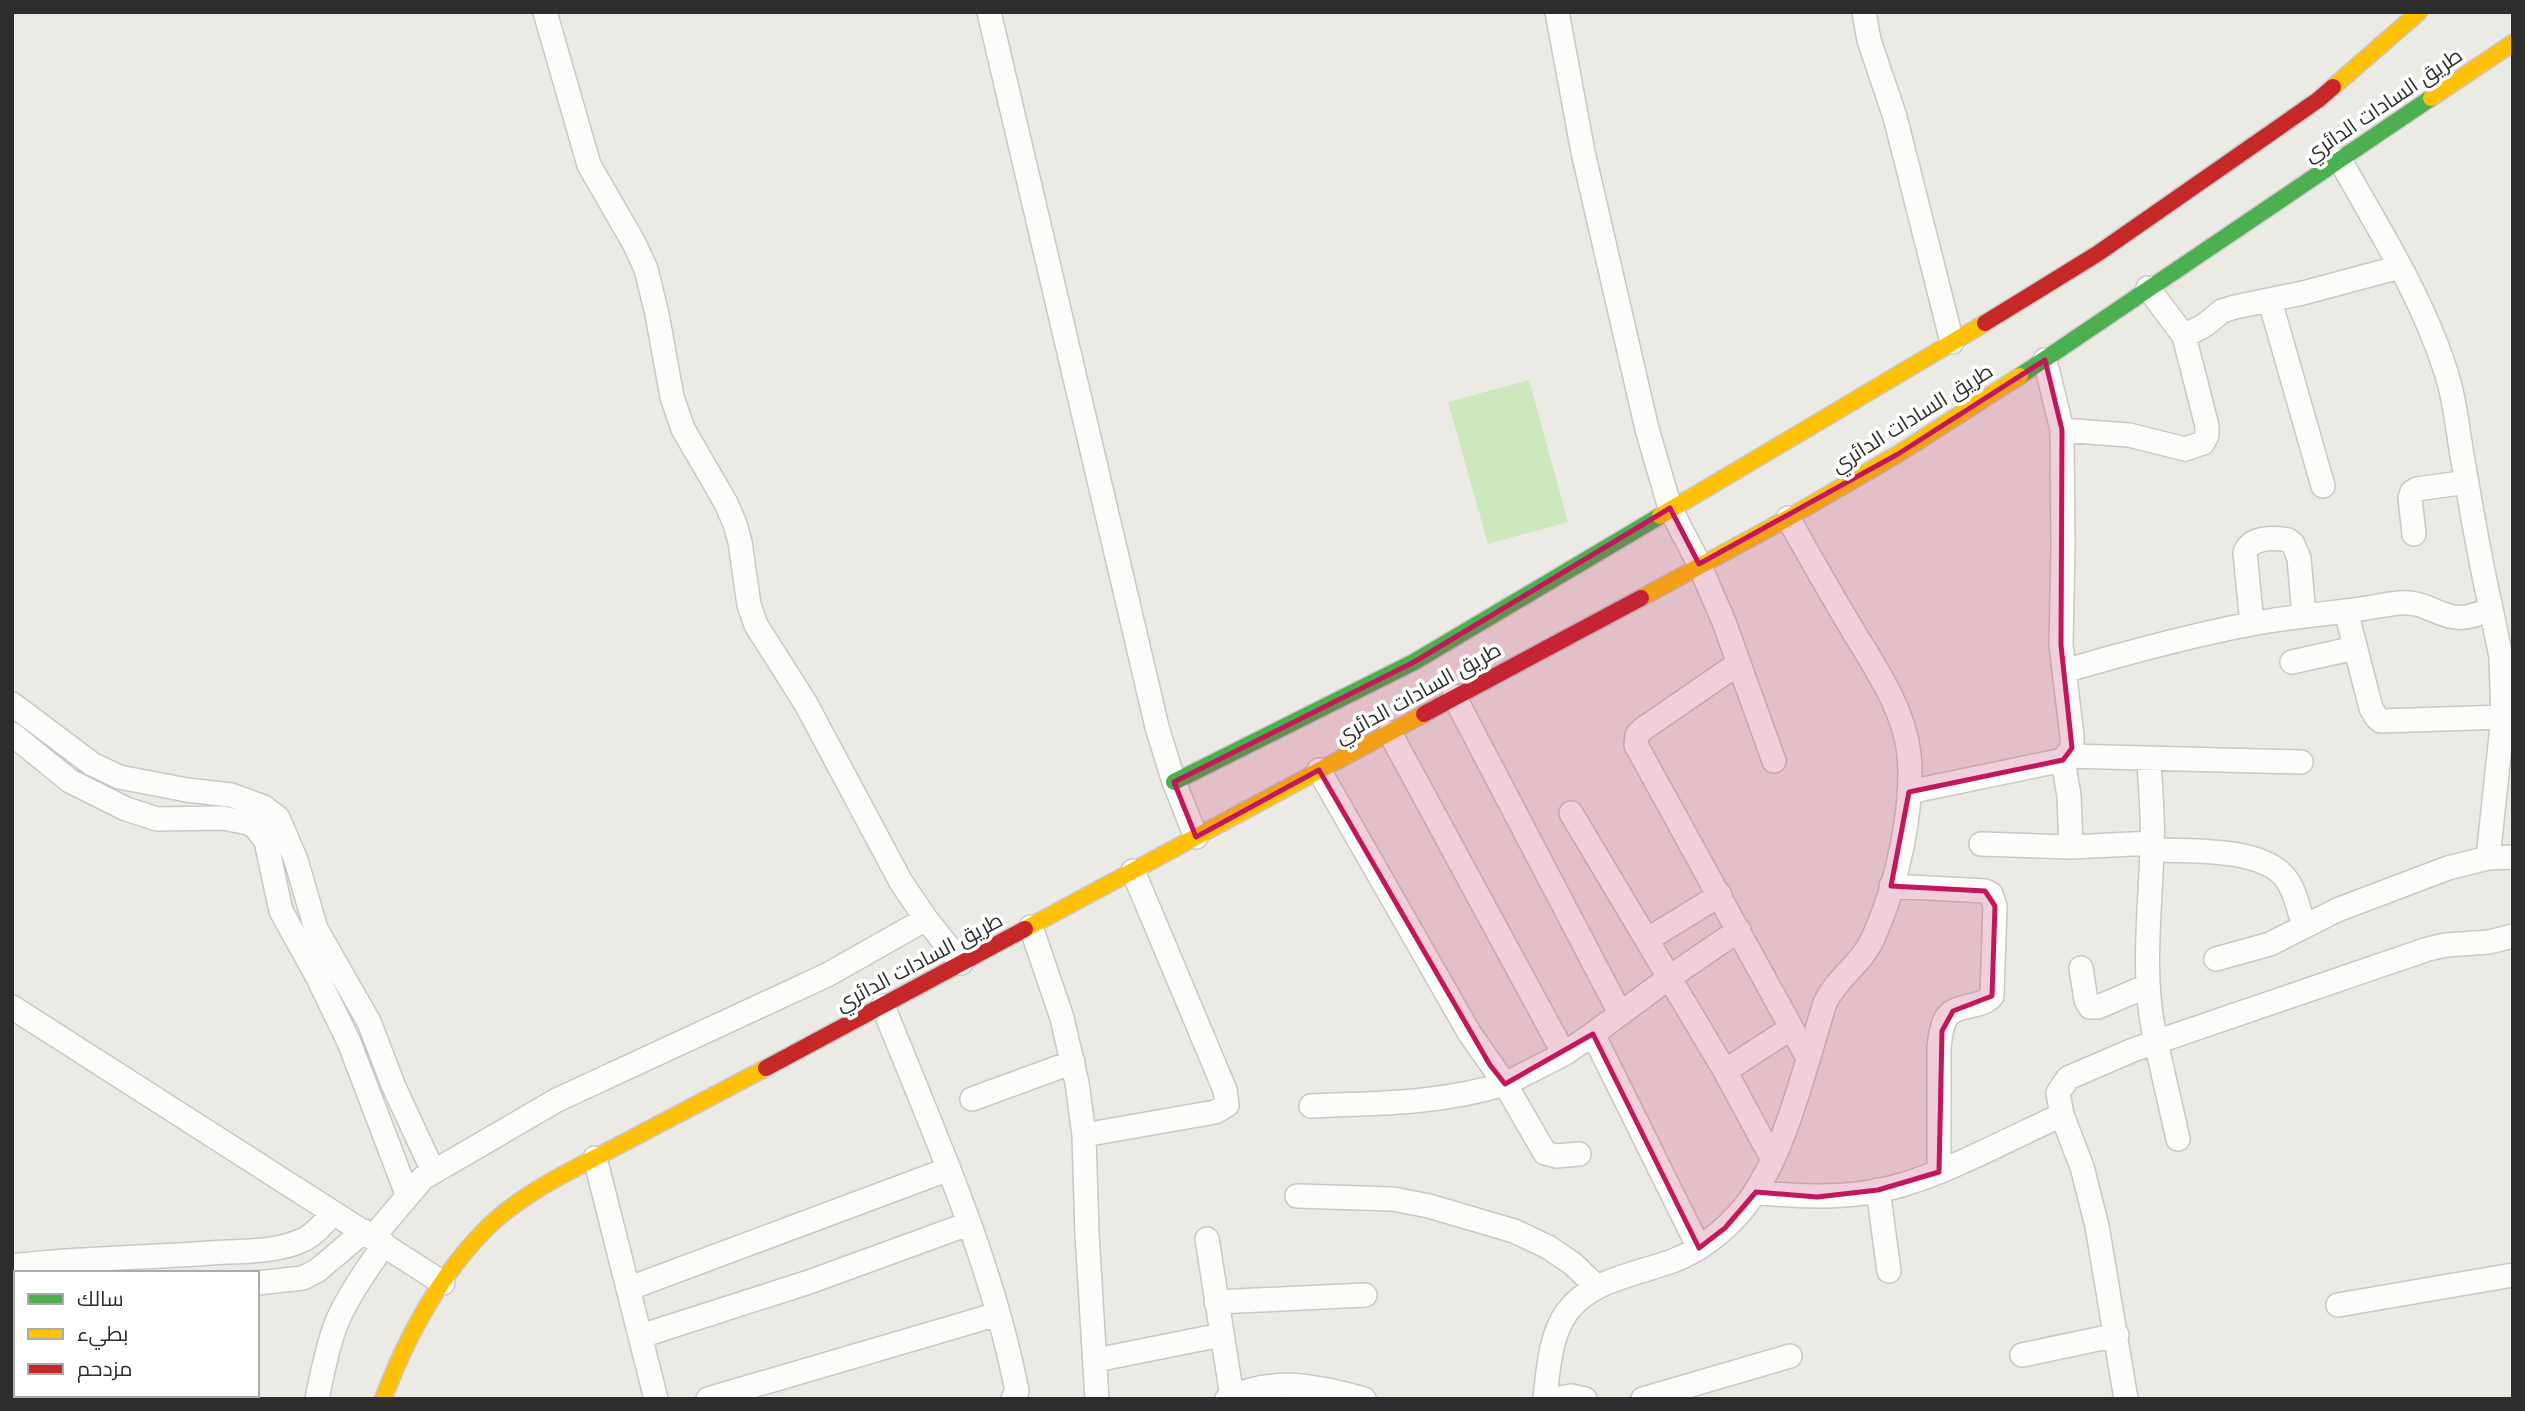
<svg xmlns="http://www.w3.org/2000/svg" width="2525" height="1411" font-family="'Noto Sans',Cairo,sans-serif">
  <rect width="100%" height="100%" fill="#ebeae4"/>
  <path fill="#cee8be" d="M 1529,380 L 1568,522 L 1488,544 L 1448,402 Z"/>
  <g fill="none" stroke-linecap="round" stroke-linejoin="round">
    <defs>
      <path id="street" d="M 545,12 L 589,165 L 634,243 L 646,269 L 657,314 L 672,397 L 683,429 L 726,503 L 735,524 L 740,542 L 749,605 L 756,625 L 806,704 L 901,882 L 926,919 L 961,963
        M 989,12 L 1157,727 L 1174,782 L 1196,837
        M 1557,12 L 1583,152 L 1647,429 L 1670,508 L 1699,564 L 1724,622 L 1774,761
        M 1864,12 L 1869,40 L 1895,117 L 1952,342
        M 2148,288 L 2184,336 L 2205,325 L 2222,311 L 2235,307 L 2303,293 L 2400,267
        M 2270,301 L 2323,486
        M 2062,430 L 2129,435 L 2185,449 L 2203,443 L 2207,435 L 2207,426 L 2184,336
        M 2414,534 L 2410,498 L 2412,492 L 2417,489 L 2467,482
        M 2346,611 L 2371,708 L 2377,718 L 2381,721 L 2503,717
        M 2252,624 L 2245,553 C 2250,537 2274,537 2288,540 L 2293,544 L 2299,558 L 2304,616
        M 2292,662 L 2355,648
        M 1739,663 L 1643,729 L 1637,735 L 1636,745 L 1808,1058
        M 2064,671 C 2126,653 2187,636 2251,624 C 2282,618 2314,615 2346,611 C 2364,609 2381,605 2399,603 C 2437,600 2445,633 2491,608 C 2479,557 2471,506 2462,455 C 2457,425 2454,394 2444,366 C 2420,293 2377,226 2340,160
        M 1454,696 L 1620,1013
        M 12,704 L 92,764 L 119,777 L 187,790 L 231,795 L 264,807 L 278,818 L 296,860 L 316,929 L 369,1022 L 394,1087 L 433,1171
        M 1390,733 L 1564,1054
        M 12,734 L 70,781 L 126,809 L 157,819 L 222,818 L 249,823 L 256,828 L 266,841 L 281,911 L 317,976 L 349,1042 L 407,1194
        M 2068,756 L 2301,762
        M 1319,770 L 1470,1034 L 1505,1084 L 1564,1054 L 1593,1034 L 1670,977 L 1739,930
        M 1909,792 L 2063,760 L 2072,748 L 2072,736 L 2061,645 L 2063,545 L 2062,430 L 2045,360
        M 1571,813 L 1725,1071 L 1772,1158
        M 1981,844 L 2071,847 L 2069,796 L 2063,760
        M 2071,847 L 2153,843
        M 2152,850 C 2188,851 2265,847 2287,880 C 2296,893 2299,911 2304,926
        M 2488,858 L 2503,717 L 2501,657 L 2491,608
        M 1891,886 L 1985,891 L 1991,894 L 1995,906 L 1992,996 C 1980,1010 1954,1002 1945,1020 C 1941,1028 1940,1039 1939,1048 L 1939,1172
        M 1031,927 L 1062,1018 L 1077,1083 L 1084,1135 L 1087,1234 L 1097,1399
        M 1648,939 L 1720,895
        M 2216,959 L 2270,944 L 2337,910 L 2448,868 L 2488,858 L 2513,857
        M 2081,968 L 2086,1000 L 2090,1007 L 2098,1007 L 2147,986
        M 883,1006 C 933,1131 991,1258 1017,1391 L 1013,1399
        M 12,1007 L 443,1283
        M 1593,1034 L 1699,1248
        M 1725,1071 L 1791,1028
        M 972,1099 L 1073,1062
        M 1311,1106 C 1380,1103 1437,1104 1505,1084 L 1545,1153 L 1556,1156 L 1579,1154
        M 1084,1135 L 1215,1112 L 1227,1105 L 1225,1090 L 1133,871
        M 2178,1139 L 2156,1042 L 2428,949 L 2446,945 L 2489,942 L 2513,936
        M 595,1158 L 656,1399
        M 1878,1190 L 1889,1271
        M 1756,1192 C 1804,1198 1857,1199 1905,1184 C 1959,1167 2010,1138 2062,1115
        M 1297,1196 L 1393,1199 L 1429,1206 L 1514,1231 L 1548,1247 L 1573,1264 L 1597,1287
        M 373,1237 L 423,1178 L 557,1100 L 827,975 L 926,919
        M 1207,1239 L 1232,1396
        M 12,1266 C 78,1258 144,1258 210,1253 C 240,1251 277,1253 305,1239 C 316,1233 324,1223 332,1214
        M 257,1283 L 303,1278 L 318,1270 L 364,1231
        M 630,1288 L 949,1169
        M 12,1291 L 16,1290
        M 1216,1302 L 1365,1295
        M 2338,1305 L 2513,1275
        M 641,1336 L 809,1282 L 968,1224
        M 2022,1355 L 2117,1335
        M 1096,1360 L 1221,1335
        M 317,1399 C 322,1374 327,1348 336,1324 C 348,1295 367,1270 384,1244
        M 708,1399 L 998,1314
        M 1227,1399 C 1273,1376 1317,1386 1364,1399
        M 1545,1399 C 1548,1371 1550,1335 1567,1312 C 1591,1279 1639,1274 1675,1260 C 1702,1249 1724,1231 1742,1210 C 1784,1161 1805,1065 1825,1003 C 1837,977 1863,963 1874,936 C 1897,885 1914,809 1909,754 C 1904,707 1872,663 1849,624 C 1828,589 1808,553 1788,518
        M 1553,1399 L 1571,1396 L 1585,1399
        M 1643,1399 L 1790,1356
        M 2126,1399 L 2097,1226 L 2082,1167 L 2062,1115 L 2058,1093 L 2068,1078 L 2133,1050 L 2156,1042 C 2141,978 2150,915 2152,850 C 2154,820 2150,789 2149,759"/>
      <path id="fast" d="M 2020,376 L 2431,98
        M 1174,782 L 1414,662 L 1660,516"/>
      <path id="slow" d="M 2333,87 L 2419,12
        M 2431,98 L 2513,43
        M 1660,516 L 1985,323
        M 1641,598 L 1788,518 L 1898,454 L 2020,376
        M 1025,929 L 1424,714
        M 383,1399 C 407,1336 439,1275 488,1227 C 523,1193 568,1172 610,1150 C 662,1123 714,1095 766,1068"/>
      <path id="jam" d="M 1985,323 L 2097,254 L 2318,100 L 2333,87
        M 1424,714 L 1641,598
        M 766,1068 L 1025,929"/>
    </defs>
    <use href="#street" stroke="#c9c8c7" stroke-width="26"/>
    <use href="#fast" stroke="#c9c8c7" stroke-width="19"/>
    <use href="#slow" stroke="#c9c8c7" stroke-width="19"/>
    <use href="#jam" stroke="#c9c8c7" stroke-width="19"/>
    <use href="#street" stroke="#fcfcfb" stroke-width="23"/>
    <use href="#fast" stroke="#4caf50" stroke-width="16"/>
    <use href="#slow" stroke="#ffc107" stroke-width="16"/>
    <use href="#jam" stroke="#c62828" stroke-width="16"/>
  </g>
  <path fill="#c2185b" fill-opacity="0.2" stroke="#c2185b" stroke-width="5" stroke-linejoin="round" d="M 2045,360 L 2062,430 L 2061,645 L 2072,748 L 2063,760 L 1909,792 L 1891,886 L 1985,891 L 1995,906 L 1992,996 L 1953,1011 L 1942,1031 L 1939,1172 L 1878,1190 L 1817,1197 L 1756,1192 L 1725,1228 L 1699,1248 L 1593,1034 L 1505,1084 L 1490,1065 L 1319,770 L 1196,837 L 1174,782 L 1414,662 L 1670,508 L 1699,564 L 1898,454 Z"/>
  <g text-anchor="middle" stroke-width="7" stroke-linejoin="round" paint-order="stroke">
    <g font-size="21" fill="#2d2d2d" stroke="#fff">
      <text transform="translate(2383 105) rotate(-34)" y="7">طريق السادات الدائري</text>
      <text transform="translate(1912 418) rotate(-32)" y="7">طريق السادات الدائري</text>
      <text transform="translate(1418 693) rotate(-29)" y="7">طريق السادات الدائري</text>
      <text transform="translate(919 962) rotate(-28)" y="7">طريق السادات الدائري</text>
    </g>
  </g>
  <rect width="2525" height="1411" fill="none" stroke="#2d2d2d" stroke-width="28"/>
  <rect x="14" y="1271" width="245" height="126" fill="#ffffff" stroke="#ababab" stroke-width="2"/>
  <rect x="28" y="1294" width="35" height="10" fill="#4caf50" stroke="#ababab" stroke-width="2"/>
  <text x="77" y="1306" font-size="21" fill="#2d2d2d">سالك</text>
  <rect x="28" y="1329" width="35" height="10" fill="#ffc107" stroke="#ababab" stroke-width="2"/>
  <text x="77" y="1341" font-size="21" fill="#2d2d2d">بطيء</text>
  <rect x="28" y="1364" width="35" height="10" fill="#c62828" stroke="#ababab" stroke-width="2"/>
  <text x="77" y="1376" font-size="21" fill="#2d2d2d">مزدحم</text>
</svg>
